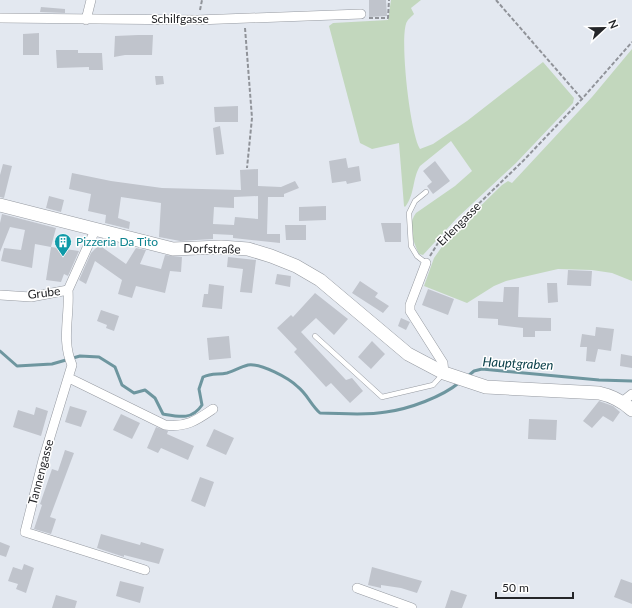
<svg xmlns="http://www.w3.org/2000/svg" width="632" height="608" font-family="Lato,sans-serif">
  <rect width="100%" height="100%" fill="#e3e8f0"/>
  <path fill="#c2d7bd" d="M 391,0 L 421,0 L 411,8 L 414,14 C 411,17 407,20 406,24 C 400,42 410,133 420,149 L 433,144 L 467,121 L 543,62 L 574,98 L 573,103 L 516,163 L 457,218 L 423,255 L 419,254 C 413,242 407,224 416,213 L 455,186 L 472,171 L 451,141 L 420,166 C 412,179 415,195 405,207 L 404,206 L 399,143 L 372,149 L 360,143 L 329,26 L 333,23 L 388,20 Z
    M 632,49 L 632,281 L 612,273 L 592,270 L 558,269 L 506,281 L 494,286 L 467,303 L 424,286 L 434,258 L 441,248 L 458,228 L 502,185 L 508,181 L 512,183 L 592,97 Z"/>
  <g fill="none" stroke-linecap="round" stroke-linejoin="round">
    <path stroke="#6e969f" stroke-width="3" d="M 0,351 L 17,366 L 52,364 L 80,356 L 99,357 L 115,367 L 122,385 L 134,393 L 145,390 L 155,398 L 163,414 C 180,417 192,420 202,405 L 199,389 L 203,377 C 212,373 218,375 227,373 C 234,371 240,367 248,365 C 261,363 289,378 298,387 C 307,394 311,405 320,413 C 341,413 364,416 386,412 C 409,409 442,397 460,382
      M 468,376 L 474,371 L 482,369 L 599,380 L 632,381"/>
  </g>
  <path fill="#c0c4cc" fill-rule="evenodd" d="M 369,0 L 386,0 L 387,16 L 369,17 Z
    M 41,7 L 65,9 L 65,13 L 40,12 Z
    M 39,33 L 39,55 L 23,55 L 23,34 Z
    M 138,35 L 153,35 L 152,55 L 125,55 L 114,57 L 115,36 Z
    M 56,50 L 78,50 L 78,53 L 102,53 L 103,70 L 89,70 L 89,67 L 57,68 Z
    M 155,76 L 163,76 L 164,84 L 156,85 Z
    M 238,106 L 238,122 L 215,122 L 214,107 Z
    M 220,126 L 224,154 L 216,155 L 213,128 Z
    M 346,158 L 348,168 L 359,166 L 361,181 L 347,184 L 346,181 L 332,183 L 329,161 Z
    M 435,161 L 450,181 L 433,194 L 427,186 L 432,182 L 423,171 Z
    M 3,164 L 12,166 L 4,198 L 0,197 L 0,175 Z
    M 258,169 L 258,186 L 281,187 L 295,181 L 299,188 L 284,194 L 284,197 L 268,197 L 267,234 L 280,234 L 280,243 L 233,238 L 233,235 L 213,234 L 213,239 L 180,241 L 159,237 L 161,203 L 121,197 L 118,218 L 130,222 L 129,229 L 105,223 L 106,215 L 88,211 L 91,194 L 69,189 L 72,173 L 111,181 L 162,188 L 241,190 L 240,170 ZM 258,196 L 258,219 L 235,217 L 234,225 L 213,224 L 214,207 L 234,208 L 234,197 Z
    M 49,196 L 64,200 L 61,212 L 46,208 Z
    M 326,206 L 326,220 L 299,221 L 299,207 Z
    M 2,214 L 56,228 L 51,247 L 35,244 L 32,268 L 1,261 L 4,248 L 21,250 L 25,230 L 10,227 L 0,252 L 0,223 Z
    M 381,223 L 401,223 L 401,242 L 385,242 Z
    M 285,225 L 306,225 L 306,240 L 286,240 Z
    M 99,245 L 126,264 L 136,248 L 146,250 L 140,264 L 161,269 L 165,255 L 182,257 L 181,272 L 170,271 L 165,293 L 136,286 L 132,298 L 118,294 L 122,280 L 95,261 L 86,284 L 79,280 L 91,253 Z
    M 51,247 L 79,251 L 68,276 L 64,274 L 61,282 L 46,280 Z
    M 228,257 L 256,260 L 252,293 L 240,292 L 243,269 L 227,267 Z
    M 568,270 L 592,271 L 591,286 L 567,285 Z
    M 277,274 L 291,276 L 290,287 L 275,284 Z
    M 360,281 L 378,293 L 375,297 L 389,306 L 383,313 L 352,293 Z
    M 547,283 L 557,283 L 558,302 L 548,303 Z
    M 209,284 L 224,286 L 222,309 L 202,307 L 204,294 L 208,294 Z
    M 504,287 L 519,287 L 518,317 L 551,318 L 551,331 L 535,331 L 535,337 L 523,337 L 523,328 L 498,325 L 498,319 L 478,318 L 478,301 L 503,302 Z
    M 428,289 L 454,299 L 448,315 L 422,305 Z
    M 315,293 L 348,319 L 334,335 L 316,318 L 301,332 L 346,380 L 352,378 L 363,391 L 350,403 L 331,383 L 326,387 L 294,352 L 297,349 L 277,328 L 291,315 L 293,317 Z
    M 101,310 L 119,316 L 114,331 L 106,328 L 107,325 L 97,321 Z
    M 401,318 L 410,322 L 406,330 L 398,326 Z
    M 596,327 L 614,329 L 611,351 L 598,349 L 595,362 L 586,361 L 587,347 L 580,347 L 582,334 L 595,336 Z
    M 229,336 L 231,358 L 209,360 L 207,338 Z
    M 372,341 L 385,354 L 371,369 L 358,357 Z
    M 621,354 L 632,356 L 632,368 L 620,366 Z
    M 599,401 L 613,406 L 620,412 L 613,422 L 603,416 L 592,428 L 583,421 Z
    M 70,406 L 87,411 L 81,427 L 65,422 Z
    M 36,407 L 48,411 L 41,436 L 13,427 L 18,410 L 34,415 Z
    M 121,414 L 140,423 L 132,439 L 113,430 Z
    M 529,419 L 557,420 L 556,440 L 528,439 Z
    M 156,427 L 168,431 L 167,434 L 194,446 L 188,460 L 161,448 L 158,453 L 147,448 Z
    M 214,429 L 234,438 L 226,455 L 206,446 Z
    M 65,450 L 74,453 L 50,517 L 56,519 L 51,534 L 34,529 L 42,505 L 40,504 L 52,469 L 58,471 Z
    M 200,477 L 214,482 L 205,507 L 191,501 Z
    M 101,534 L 140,545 L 141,542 L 164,549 L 159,564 L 124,555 L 124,557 L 97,548 Z
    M 0,542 L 10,546 L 6,557 L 0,555 Z
    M 24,564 L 34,568 L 26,593 L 16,589 L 18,584 L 8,581 L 13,567 L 22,570 Z
    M 372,567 L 422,581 L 417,593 L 401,588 L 381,585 L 381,588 L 368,585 Z
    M 621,579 L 632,583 L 632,604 L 614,597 Z
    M 120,581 L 144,587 L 140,603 L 116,596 Z
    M 451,590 L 467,595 L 462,608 L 445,608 Z
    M 56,595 L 77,601 L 75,608 L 52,608 Z"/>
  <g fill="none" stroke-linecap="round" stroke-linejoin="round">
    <defs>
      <path id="lane" d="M 426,263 L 417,256 L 411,246 L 409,213 L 415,201 L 426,192
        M 315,336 L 382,397 L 433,385 L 443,374"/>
      <path id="street" d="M 0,18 L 197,20 L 361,14
        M 86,20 L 91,0
        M 426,263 L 410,305 L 410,311 L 443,363 L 444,373
        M 68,290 C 70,316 61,340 72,365 L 43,460 L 25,532 L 145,570
        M 0,295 L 31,297 L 68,290 L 96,228
        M 69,378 L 165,425 C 186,428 197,420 213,409
        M 622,402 L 632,394
        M 357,588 L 412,608"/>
      <path id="secondary" d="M 0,205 L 173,249 L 221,247 L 248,249 L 271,256 L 296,266 L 320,280 L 408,354 L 444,373 L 486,387 L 599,393 C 613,396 622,401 632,410"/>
    </defs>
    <use href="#lane" stroke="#969aa1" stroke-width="5.5"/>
    <use href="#street" stroke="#969aa1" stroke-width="10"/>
    <use href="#secondary" stroke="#969aa1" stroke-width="14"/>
    <path stroke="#909399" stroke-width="2" stroke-dasharray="4 2" stroke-linecap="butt" d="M 496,0 L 582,99
      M 200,10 L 202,0
      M 369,18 L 388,18 L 389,0
      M 245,28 L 252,118 L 247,168
      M 430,256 L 438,243 L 523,161 L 582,99 L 632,42"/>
    <use href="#lane" stroke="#fff" stroke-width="4.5"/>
    <use href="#street" stroke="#fff" stroke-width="9"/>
    <use href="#secondary" stroke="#fff" stroke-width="13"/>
  </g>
  <defs>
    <symbol id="building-pin" viewBox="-11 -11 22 30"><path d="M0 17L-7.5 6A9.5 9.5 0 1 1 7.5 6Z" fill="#0f9aa8" stroke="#fff"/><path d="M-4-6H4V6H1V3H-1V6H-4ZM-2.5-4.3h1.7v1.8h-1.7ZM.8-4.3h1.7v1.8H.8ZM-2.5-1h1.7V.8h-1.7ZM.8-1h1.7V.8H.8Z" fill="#fff"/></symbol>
  </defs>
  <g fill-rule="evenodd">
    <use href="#building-pin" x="53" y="232" width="20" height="27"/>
  </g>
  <g text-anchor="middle" stroke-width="3" stroke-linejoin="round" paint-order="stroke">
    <g font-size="12" fill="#252629" stroke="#fff">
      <text x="180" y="23">Schilfgasse</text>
      <text transform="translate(459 224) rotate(-45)" y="4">Erlengasse</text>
      <text transform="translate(212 249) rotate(1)" y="4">Dorfstraße</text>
      <text transform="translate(44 293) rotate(-7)" y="4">Grube</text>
      <text transform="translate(41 472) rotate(-75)" y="4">Tannengasse</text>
    </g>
    <g font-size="12" fill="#0d838f" stroke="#fff" text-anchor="start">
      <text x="76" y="246">Pizzeria Da Tito</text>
    </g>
    <g font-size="13" font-style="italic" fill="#0b404a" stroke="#fff">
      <text transform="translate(518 363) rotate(3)" y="5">Hauptgraben</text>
    </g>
  </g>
  <g transform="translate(604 28) rotate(68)" stroke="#ffffff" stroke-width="3" paint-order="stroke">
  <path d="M0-3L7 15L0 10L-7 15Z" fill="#252629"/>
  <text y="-6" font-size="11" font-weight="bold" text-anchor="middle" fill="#252629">N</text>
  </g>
  <path d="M496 592v6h77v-6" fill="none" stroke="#252629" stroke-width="2"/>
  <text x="502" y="592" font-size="12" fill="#252629" stroke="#ffffff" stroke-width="3" paint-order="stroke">50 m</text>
</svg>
